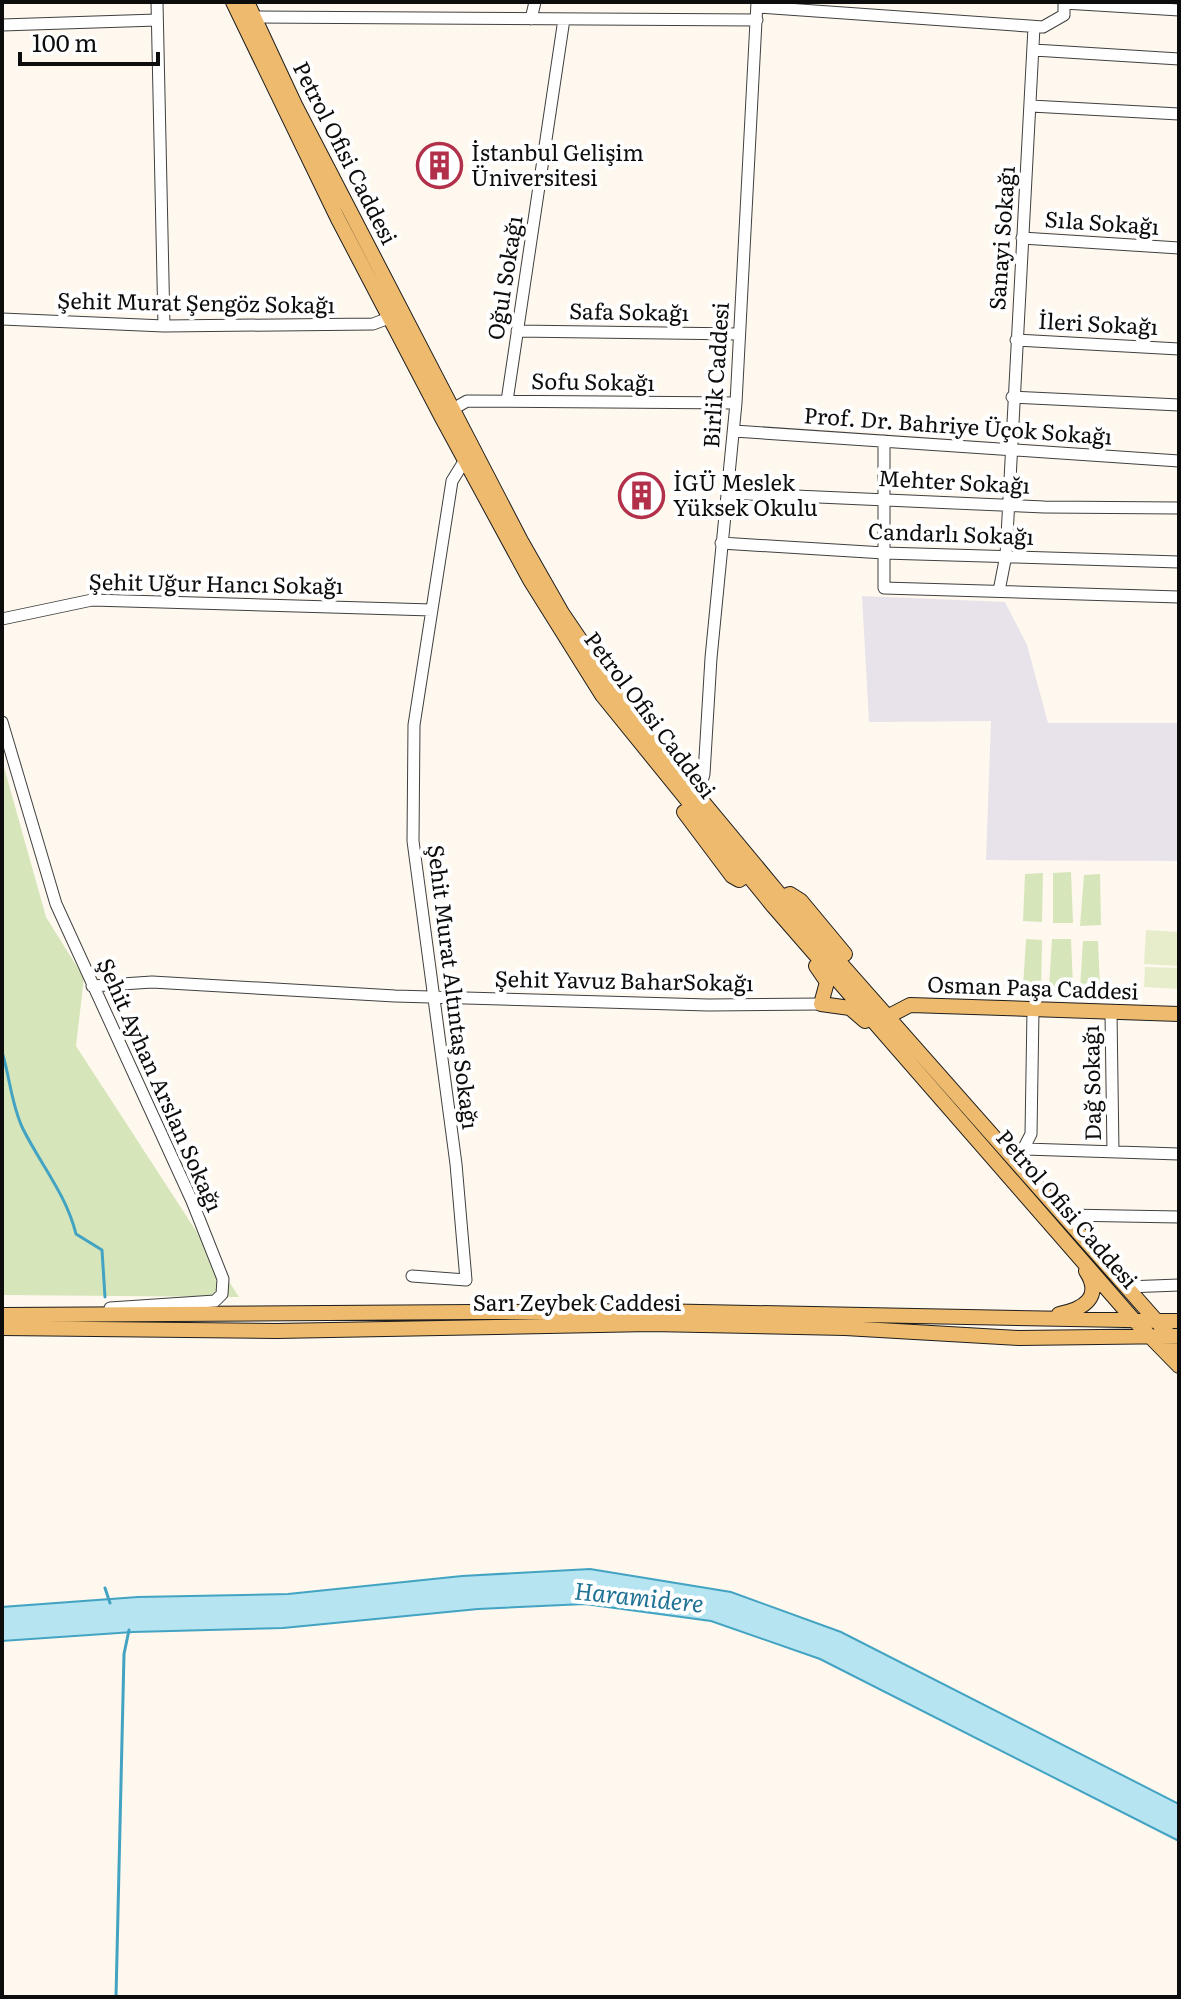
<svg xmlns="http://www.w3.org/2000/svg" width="1181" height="1999" font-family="Literata,serif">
  <rect width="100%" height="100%" fill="#fef8ee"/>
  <path fill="#e8e2eb" d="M 862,596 L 1005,602 L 1027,645 L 1048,723 L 1179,723 L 1179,861 L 986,860 L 991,721 L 869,722 Z"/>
  <path fill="#d7e5ba" d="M 2,760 L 46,917 L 84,978 L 76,1046 L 239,1297 L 2,1295 Z
    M 1071,872 L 1073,923 L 1053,923 L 1053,873 Z
    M 1043,873 L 1042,922 L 1023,921 L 1025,874 Z
    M 1100,874 L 1101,925 L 1080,926 L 1084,875 Z
    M 1026,939 L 1042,940 L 1041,989 L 1023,988 Z
    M 1052,939 L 1071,939 L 1073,987 L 1049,987 Z
    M 1083,941 L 1098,941 L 1100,989 L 1080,988 Z"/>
  <path fill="#e7edcb" d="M 1146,930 L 1179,932 L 1179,966 L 1144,964 Z
    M 1145,967 L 1179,968 L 1179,989 L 1144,987 Z"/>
  <path fill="#b6e4f1" stroke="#43a3c2" stroke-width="2" d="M 590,1569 L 731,1592 L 841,1632 L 1179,1804 L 1179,1841 L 820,1659 L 711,1621 L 585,1604 L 478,1609 L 283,1628 L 133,1632 L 2,1641 L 2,1607 L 138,1597 L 288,1594 L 462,1576 Z"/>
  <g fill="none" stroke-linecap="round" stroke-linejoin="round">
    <path stroke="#43a3c2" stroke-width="3" d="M 2,1025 L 2,1041
      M 2,1052 C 10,1077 11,1104 23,1129 C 41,1165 66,1194 76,1234 L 102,1250 L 105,1297
      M 105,1588 L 110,1603
      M 116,1997 L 124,1654 L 129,1630"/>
    <defs>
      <path id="minor" d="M 157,2 L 164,326
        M 1064,3 L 1179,10
        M 757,7 L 1043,27 L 1064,15 L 1064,2
        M 255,17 L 757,20
        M 531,19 L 535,2
        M 2,25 L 157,20
        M 1034,50 L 1179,59
        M 1031,106 L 1179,114
        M 1022,238 L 1179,248
        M 2,319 L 164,326 L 373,324 L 389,318
        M 517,331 L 739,334
        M 1016,340 L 1179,349
        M 1012,397 L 1179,405
        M 507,401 L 564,19
        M 453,409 L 467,401 L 736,403
        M 734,431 L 1179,461
        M 884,441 L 884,588 L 1179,597
        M 727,493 L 1044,507 L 1179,508
        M 721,543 L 884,553 L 1179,562
        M 999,591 L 1006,555 L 1034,27
        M 2,619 L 92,600 L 432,610
        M 2,722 L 56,904 L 192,1201 L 223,1279 L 222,1294 L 215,1301 L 110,1308
        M 698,796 L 704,774 L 711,658 L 736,403 L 757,2
        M 92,986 L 152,982 L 395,996 L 708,1005 L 821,1004
        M 1111,1013 L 1113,1152
        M 1025,1149 L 1179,1154
        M 1017,1161 L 1031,1134 L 1033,1010
        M 1065,1215 L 1179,1217
        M 412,1276 L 466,1280 L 456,1164 L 413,841 L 414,725 L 452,481 L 465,460
        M 1126,1287 L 1179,1285"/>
      <path id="major" d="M 233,2 L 338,219 L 441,416 L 530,580 L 602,695 L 773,906 L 1133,1319 L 1179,1366
        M 247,2 L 295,105 L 521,541 L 562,613 L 613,688 L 649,737 L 781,896 L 1168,1334 L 1174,1357
        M 684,812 L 732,876 L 739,880 L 753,871
        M 778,899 L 790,894 L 801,901 L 845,954
        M 816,966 L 827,982 L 821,1004 L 850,1008 L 865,1021
        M 889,1016 L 910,1005 L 1179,1014
        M 1059,1314 C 1084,1309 1103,1297 1086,1271
        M 2,1315 L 651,1311 L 1179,1321
        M 2,1328 L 276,1331 L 651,1324 L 845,1328 L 1019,1338 L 1179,1336"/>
    </defs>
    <use href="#minor" stroke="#404040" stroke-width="13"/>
    <use href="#major" stroke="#1e1e1e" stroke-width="16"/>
    <use href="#minor" stroke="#fff" stroke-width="11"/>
    <use href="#major" stroke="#eebb6e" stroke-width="14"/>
  </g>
  <defs>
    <symbol id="building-ring" viewBox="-11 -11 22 22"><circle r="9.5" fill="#fff" stroke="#b2304a" stroke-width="1.5"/><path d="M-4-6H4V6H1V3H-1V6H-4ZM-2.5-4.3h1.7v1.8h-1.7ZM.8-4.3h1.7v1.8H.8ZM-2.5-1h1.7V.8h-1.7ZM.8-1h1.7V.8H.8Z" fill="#b2304a"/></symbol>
  </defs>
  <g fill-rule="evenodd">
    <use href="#building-ring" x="414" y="140" width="51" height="51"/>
    <use href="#building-ring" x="616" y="470" width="51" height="51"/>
  </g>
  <g text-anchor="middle" stroke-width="8" stroke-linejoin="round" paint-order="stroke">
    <g font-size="22" fill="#0d0d0d" stroke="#fff">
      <text transform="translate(345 153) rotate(63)" y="8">Petrol Ofisi Caddesi</text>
      <text transform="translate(1102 223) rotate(4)" y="8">Sıla Sokağı</text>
      <text transform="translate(1002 238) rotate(-86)" y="8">Sanayi Sokağı</text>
      <text transform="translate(505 278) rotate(-81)" y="8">Oğul Sokağı</text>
      <text transform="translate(196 303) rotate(1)" y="8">Şehit Murat Şengöz Sokağı</text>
      <text transform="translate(629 312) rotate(1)" y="8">Safa Sokağı</text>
      <text transform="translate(1098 324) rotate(3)" y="8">İleri Sokağı</text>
      <text transform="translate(716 375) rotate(-86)" y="8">Birlik Caddesi</text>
      <text transform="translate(593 382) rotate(1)" y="8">Sofu Sokağı</text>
      <text transform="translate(958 426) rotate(4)" y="8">Prof. Dr. Bahriye Üçok Sokağı</text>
      <text transform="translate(954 482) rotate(3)" y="8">Mehter Sokağı</text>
      <text transform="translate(951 534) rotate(2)" y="8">Candarlı Sokağı</text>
      <text transform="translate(216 584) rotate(1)" y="8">Şehit Uğur Hancı Sokağı</text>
      <text transform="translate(650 715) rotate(53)" y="8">Petrol Ofisi Caddesi</text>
      <text transform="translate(624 981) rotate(1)" y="8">Şehit Yavuz BaharSokağı</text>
      <text transform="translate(453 987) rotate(83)" y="8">Şehit Murat Altıntaş Sokağı</text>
      <text transform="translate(1033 988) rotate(2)" y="8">Osman Paşa Caddesi</text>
      <text transform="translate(1092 1083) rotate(-91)" y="8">Dağ Sokağı</text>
      <text transform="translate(160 1085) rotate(66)" y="8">Şehit Ayhan Arslan Sokağı</text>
      <text transform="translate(1067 1209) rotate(49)" y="8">Petrol Ofisi Caddesi</text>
      <text x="577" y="1311">Sarı Zeybek Caddesi</text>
    </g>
    <g font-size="22" fill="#0d0d0d" stroke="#fff" text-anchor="start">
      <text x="471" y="161">İstanbul Gelişim<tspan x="471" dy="25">Üniversitesi</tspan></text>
      <text x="673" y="491">İGÜ Meslek<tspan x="673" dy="25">Yüksek Okulu</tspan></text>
    </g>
    <g font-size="24" font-style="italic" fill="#207394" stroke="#fff">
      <text transform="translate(639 1598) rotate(6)" y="8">Haramidere</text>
    </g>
  </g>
  <rect width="1181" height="1999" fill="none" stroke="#0d0d0d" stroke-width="8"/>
  <path d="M20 52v12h138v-12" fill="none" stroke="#0d0d0d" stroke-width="4"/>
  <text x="32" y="52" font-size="24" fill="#0d0d0d" stroke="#ffffff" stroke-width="6" paint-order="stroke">100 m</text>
</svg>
